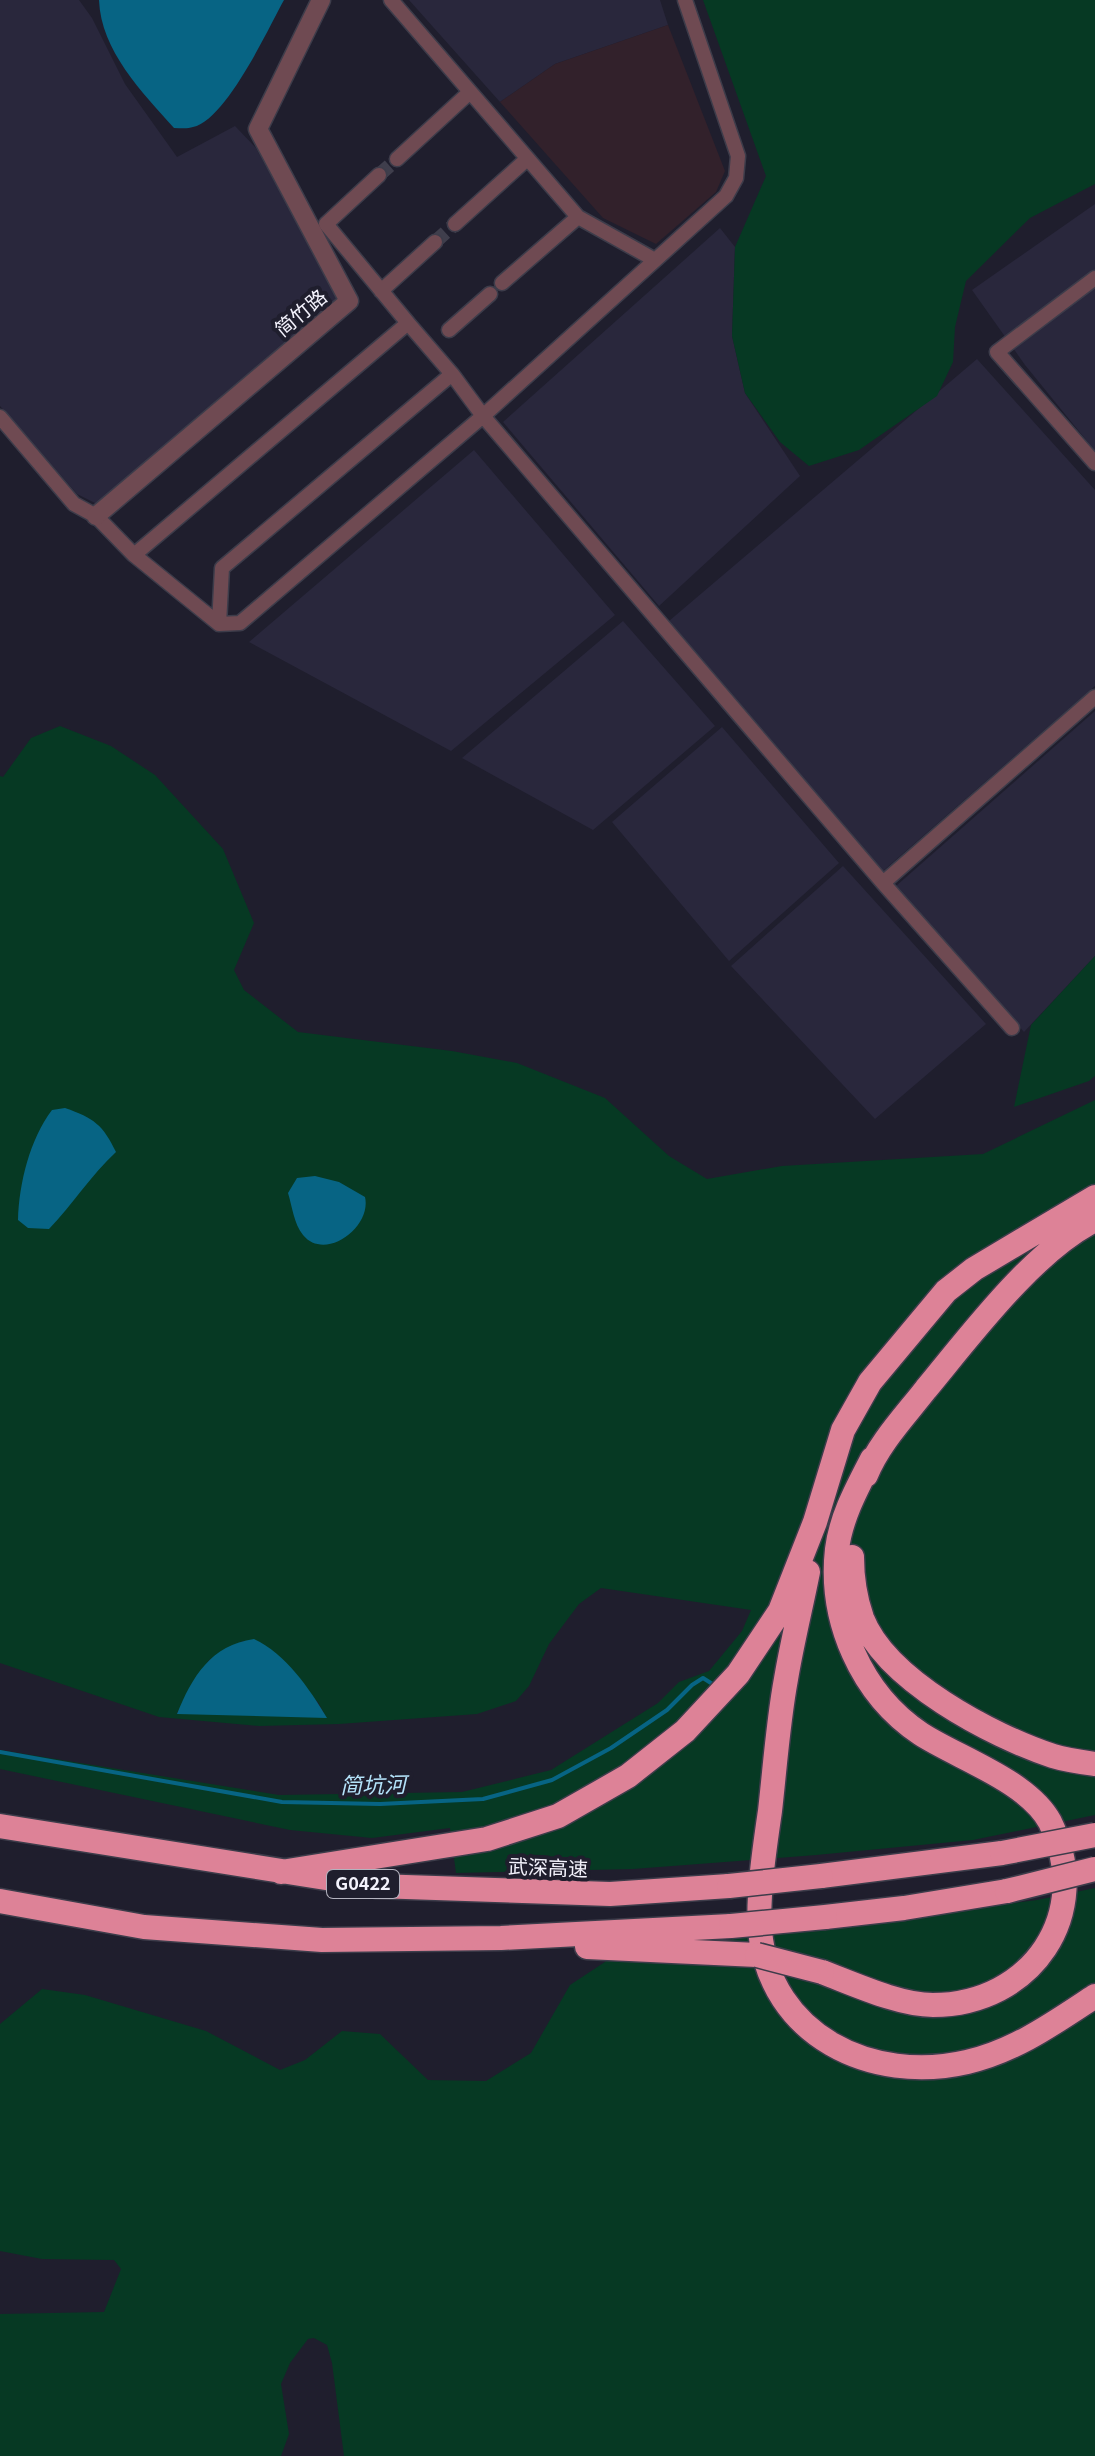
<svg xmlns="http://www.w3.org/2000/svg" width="1095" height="2456" font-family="Georgia,'Noto Sans SC',serif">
  <rect width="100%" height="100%" fill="#1f1e2d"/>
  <path fill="#29273c" d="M 0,0 L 79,0 L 92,18 L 125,84 L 177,157 L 235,126 L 256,148 L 340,301 L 97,504 L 77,494 L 0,406 Z
    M 409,0 L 660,0 L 668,25 L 555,64 L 500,102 Z
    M 1095,204 L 1095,451 L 1025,365 L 972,290 Z
    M 720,228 L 735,247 L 732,336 L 745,393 L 800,476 L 659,606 L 503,422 Z
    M 977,359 L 1095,490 L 1095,686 L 883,871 L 669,621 Z
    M 474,450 L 615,615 L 451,751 L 249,642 Z
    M 623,621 L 715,726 L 593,830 L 462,758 Z
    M 1095,711 L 1095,956 L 1024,1032 L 896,886 Z
    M 722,727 L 839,863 L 729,961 L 612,822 Z
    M 843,866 L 986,1024 L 875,1119 L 731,966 Z"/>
  <path fill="#32212b" d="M 668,25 L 725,171 L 716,192 L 656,244 L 603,218 L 500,102 L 555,64 Z"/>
  <path fill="#063923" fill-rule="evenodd" d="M 703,0 L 1095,0 L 1095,184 L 1030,218 L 966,281 L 955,327 L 953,362 L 937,396 L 859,450 L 809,466 L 780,442 L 745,393 L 732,336 L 735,247 L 766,176 Z
    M 60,726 L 111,746 L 155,775 L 223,849 L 254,923 L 234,970 L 244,990 L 298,1032 L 452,1051 L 517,1063 L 605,1098 L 669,1156 L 707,1179 L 782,1166 L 983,1154 L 1095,1100 L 1095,1815 L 973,1840 L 816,1855 L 633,1869 L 456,1873 L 450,1828 L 372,1838 L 290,1830 L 0,1769 L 0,1750 L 279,1795 L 462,1792 L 551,1770 L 658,1703 L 679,1682 L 709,1671 L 742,1631 L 751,1610 L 601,1588 L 579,1604 L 549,1644 L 529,1686 L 516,1701 L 477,1714 L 339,1724 L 259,1726 L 159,1717 L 0,1663 L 0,776 L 3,777 L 31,738 ZM 243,1641 L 318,1702 L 326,1717 L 177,1713 L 209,1660 Z
    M 1095,956 L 1095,1076 L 1089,1081 L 1014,1107 L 1031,1025 Z
    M 1095,1888 L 1095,2456 L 344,2456 L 332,2363 L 327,2345 L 314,2338 L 308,2339 L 290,2363 L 281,2384 L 289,2434 L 281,2456 L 0,2456 L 0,2314 L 104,2312 L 121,2269 L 114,2260 L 42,2259 L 0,2251 L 0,2024 L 42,1989 L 85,1995 L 206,2031 L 280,2070 L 305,2060 L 342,2031 L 380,2034 L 428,2080 L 486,2081 L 531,2053 L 570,1985 L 617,1954 L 1037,1900 Z"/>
  <path fill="#076484" d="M 99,0 L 284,0 C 268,29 226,120 193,127 C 188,129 180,128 174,128 C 142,92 101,51 99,0 Z
    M 65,1108 C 94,1118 103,1125 116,1152 C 91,1175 73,1204 49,1229 L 28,1228 L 18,1220 C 19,1183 30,1139 52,1110 Z
    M 315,1176 L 339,1182 L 365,1197 C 372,1227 325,1262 303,1235 C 294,1224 292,1206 288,1193 L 297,1178 Z
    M 254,1639 C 286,1654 309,1688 327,1718 L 177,1714 C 192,1677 211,1645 254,1639 Z"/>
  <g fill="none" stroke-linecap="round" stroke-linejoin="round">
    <path stroke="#076484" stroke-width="4" d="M 0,1752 L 282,1802 L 380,1804 L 483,1799 L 552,1780 L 611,1748 L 667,1710 L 692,1685 L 703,1678 L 714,1685"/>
    <path stroke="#3f3e4c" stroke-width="14" stroke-dasharray="14 7" stroke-linecap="butt" d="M 379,175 L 397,159
      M 435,242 L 455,224"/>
    <defs>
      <path id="minor" d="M 391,0 L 578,217 L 655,260
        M 397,159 L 470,92
        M 379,175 L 326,224 L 408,323
        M 455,224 L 527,159
        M 1095,278 L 997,352 L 1095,463
        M 502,283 L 578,217
        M 381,291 L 435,242
        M 449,330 L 490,294
        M 0,417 L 74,504 L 96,516 L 134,555 L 219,624 L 240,623 L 483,416 L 726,196 L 736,178 L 738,156 L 685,0
        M 134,555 L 408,323 L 452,374 L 483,416 L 883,883 L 1012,1028
        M 219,624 L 222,568 L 452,374
        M 883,883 L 1095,697"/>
      <path id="tertiary" d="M 96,516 L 349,301 L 258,129 L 321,0"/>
      <path id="motorway" d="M 866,1475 C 879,1443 905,1416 926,1389 C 970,1336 1033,1251 1095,1220
        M 852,1557 C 852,1578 855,1598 862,1618 C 886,1680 992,1736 1053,1756 C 1066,1760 1081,1762 1095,1764
        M 808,1572 C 801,1607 792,1643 786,1679 C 778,1722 775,1767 770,1811 C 765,1845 757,1898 760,1931 C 770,2036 872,2084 967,2062 C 1015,2051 1054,2023 1095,1996
        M 0,1826 L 376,1886 L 610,1894 L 729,1886
        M 281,1872 L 487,1839 L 558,1816 L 628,1776 L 685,1731 L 738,1674 L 780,1611 L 815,1522 L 843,1430 L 870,1382 L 946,1291 L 974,1269 L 1095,1197
        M 821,1876 L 1002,1853
        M 0,1901 L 144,1927 L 322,1940 L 501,1938 L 731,1926
        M 825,1917 L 904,1908 L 1007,1891
        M 587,1947 L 757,1955
        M 822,1972 C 854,1984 899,2005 933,2005 C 1031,2005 1095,1914 1050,1822 C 1028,1781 958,1758 921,1734 C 861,1694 829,1620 837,1549 C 841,1517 857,1488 872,1459"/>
    </defs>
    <use href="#minor" stroke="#3d3c4a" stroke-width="17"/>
    <use href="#tertiary" stroke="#3d3c4a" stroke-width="21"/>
    <use href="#motorway" stroke="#3d3c4a" stroke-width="27"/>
    <use href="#minor" stroke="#6f4a52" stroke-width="14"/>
    <use href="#tertiary" stroke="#6f4a52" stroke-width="18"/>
    <use href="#motorway" stroke="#dd8297" stroke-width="24"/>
    <defs>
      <path id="motorway-bridge" d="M 1002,1853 L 1095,1835
        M 729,1886 L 821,1876
        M 1007,1891 L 1095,1869
        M 731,1926 L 825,1917
        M 757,1955 L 822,1972"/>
    </defs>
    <use href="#motorway-bridge" stroke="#3d3c4a" stroke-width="27" stroke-linecap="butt"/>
    <use href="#motorway-bridge" stroke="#dd8297" stroke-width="24"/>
  </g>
  <g text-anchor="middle" stroke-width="8" stroke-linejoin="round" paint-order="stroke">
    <rect fill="#1f1e2d" stroke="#b3b2be" stroke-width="2" x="327" y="1870" width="72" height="28" rx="6"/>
    <g font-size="18" font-weight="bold" fill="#f3f2fc">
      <text x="363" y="1890">G0422</text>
    </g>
    <g font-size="20" fill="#f3f2fc" stroke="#1f1e2d">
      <text transform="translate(301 313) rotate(-40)" y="7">简竹路</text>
      <text transform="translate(548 1868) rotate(2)" y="7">武深高速</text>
    </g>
    <g font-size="22" font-style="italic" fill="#b4e3fa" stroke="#1f1e2d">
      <text transform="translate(373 1785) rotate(-1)" y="8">简坑河</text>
    </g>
  </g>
</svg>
